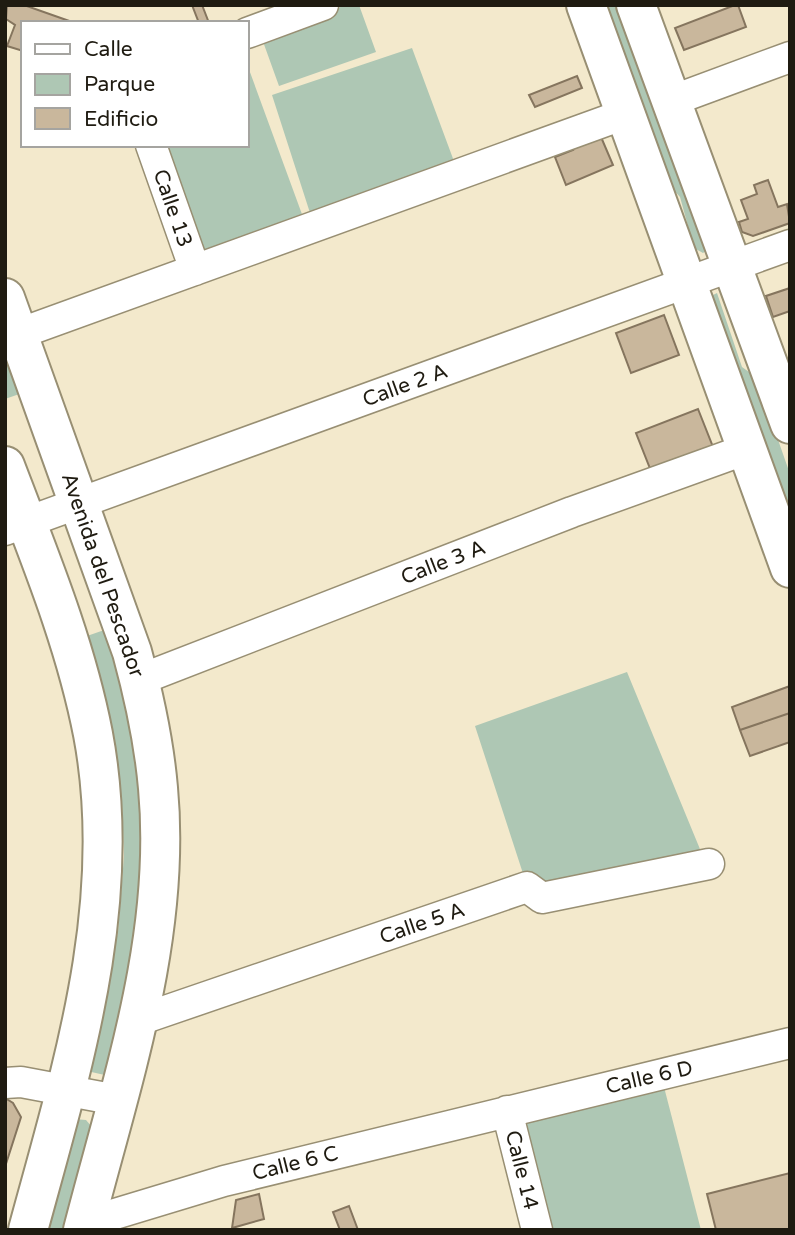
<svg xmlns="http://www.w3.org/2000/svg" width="795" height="1235" font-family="'Varela Round',sans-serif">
  <rect width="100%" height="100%" fill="#f3e9cc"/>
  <path fill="#aec7b4" d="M 346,5 L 359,5 L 376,52 L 279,86 L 261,36 Z
    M 595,5 L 623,5 L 711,247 L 703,253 L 694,248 L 680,197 L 653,167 Z
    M 412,48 L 455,164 L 311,216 L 272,95 Z
    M 247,64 L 303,217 L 198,256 L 163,145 L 247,145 Z
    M 717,293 L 742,367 L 756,377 L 790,474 L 790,538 L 701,301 Z
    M 5,328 L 28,391 L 5,399 Z
    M 110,628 L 143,789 L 142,912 L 109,1076 L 87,1071 L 118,932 L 124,856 L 122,805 L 113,738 L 108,706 L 87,636 Z
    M 627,672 L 702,854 L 530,895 L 475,726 Z
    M 664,1087 L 701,1230 L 552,1230 L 525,1123 Z
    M 74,1119 L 86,1120 L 92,1127 L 66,1230 L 44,1230 Z"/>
  <path fill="#c9b79c" stroke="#85755e" stroke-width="2" d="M 7,5 L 24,5 L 75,23 L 23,23 L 23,51 L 7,46 L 15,25 L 6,19 Z
    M 192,5 L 202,5 L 209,23 L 199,23 Z
    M 735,5 L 738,5 L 746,27 L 684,50 L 675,28 Z
    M 577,76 L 582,88 L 535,107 L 529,95 Z
    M 598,130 L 613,165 L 566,185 L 555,157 L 573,150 L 569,142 Z
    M 768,180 L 778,207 L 787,204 L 790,223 L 753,236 L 742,232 L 739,222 L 748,219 L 741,200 L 757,194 L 754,185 Z
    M 790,288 L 790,311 L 773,317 L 766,296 Z
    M 664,315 L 679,355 L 631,373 L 616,333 Z
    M 698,409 L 713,447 L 651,471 L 636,433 Z
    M 790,686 L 790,713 L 740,730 L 732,707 Z
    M 790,713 L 790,742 L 750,756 L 740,730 Z
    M 5,1098 L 13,1103 L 21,1117 L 5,1167 Z
    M 790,1173 L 790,1230 L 716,1230 L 707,1194 Z
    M 259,1194 L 264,1219 L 232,1228 L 236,1200 Z
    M 349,1206 L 358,1230 L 340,1230 L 333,1212 Z"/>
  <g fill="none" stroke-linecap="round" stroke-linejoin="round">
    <defs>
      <path id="minor" d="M 247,33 L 323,5
        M 671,101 L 790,57
        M 151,145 L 195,270
        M 18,334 L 625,114
        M 5,530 L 790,245
        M 139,680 L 572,512 L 747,449
        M 139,1020 L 527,887 L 542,898 L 709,864
        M 5,1083 L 21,1082 L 117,1100
        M 507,1111 L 537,1230
        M 85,1223 L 224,1181 L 790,1043"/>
      <path id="major" d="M 586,5 L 790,568
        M 636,5 L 790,424
        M 5,298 L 132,652 C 144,696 154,742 158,788 C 172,938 120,1086 83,1230
        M 5,466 C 38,553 75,641 93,734 C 125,903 72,1068 28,1230"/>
    </defs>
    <use href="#minor" stroke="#988f73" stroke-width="33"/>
    <use href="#major" stroke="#988f73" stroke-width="42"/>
    <use href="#minor" stroke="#fff" stroke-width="30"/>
    <use href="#major" stroke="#fff" stroke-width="38"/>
  </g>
  <g text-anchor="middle" stroke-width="7" stroke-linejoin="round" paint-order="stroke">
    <g font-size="21" fill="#1f1b11" stroke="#fff">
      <text transform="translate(173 208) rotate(71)" y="7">Calle 13</text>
      <text transform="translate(405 385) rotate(-20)" y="7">Calle 2 A</text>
      <text transform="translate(443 562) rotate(-21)" y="7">Calle 3 A</text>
      <text transform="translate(103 575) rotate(71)" y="7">Avenida del Pescador</text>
      <text transform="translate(422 923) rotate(-19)" y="7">Calle 5 A</text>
      <text transform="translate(649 1077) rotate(-13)" y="7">Calle 6 D</text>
      <text transform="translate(295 1163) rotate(-14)" y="7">Calle 6 C</text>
      <text transform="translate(522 1170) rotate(76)" y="7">Calle 14</text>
    </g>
  </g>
  <rect width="795" height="1235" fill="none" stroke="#1f1b11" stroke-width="14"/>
  <rect x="21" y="21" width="228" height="126" fill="#ffffff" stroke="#a5a4a0" stroke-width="2"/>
  <rect x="35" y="44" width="35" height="10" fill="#ffffff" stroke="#a5a4a0" stroke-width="2"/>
  <text x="84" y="56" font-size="21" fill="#1f1b11">Calle</text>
  <rect x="35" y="74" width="35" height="21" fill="#aec7b4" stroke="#a5a4a0" stroke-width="2"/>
  <text x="84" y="91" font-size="21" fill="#1f1b11">Parque</text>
  <rect x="35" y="108" width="35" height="21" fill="#c9b79c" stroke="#a5a4a0" stroke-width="2"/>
  <text x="84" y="126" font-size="21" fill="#1f1b11">Edificio</text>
</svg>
